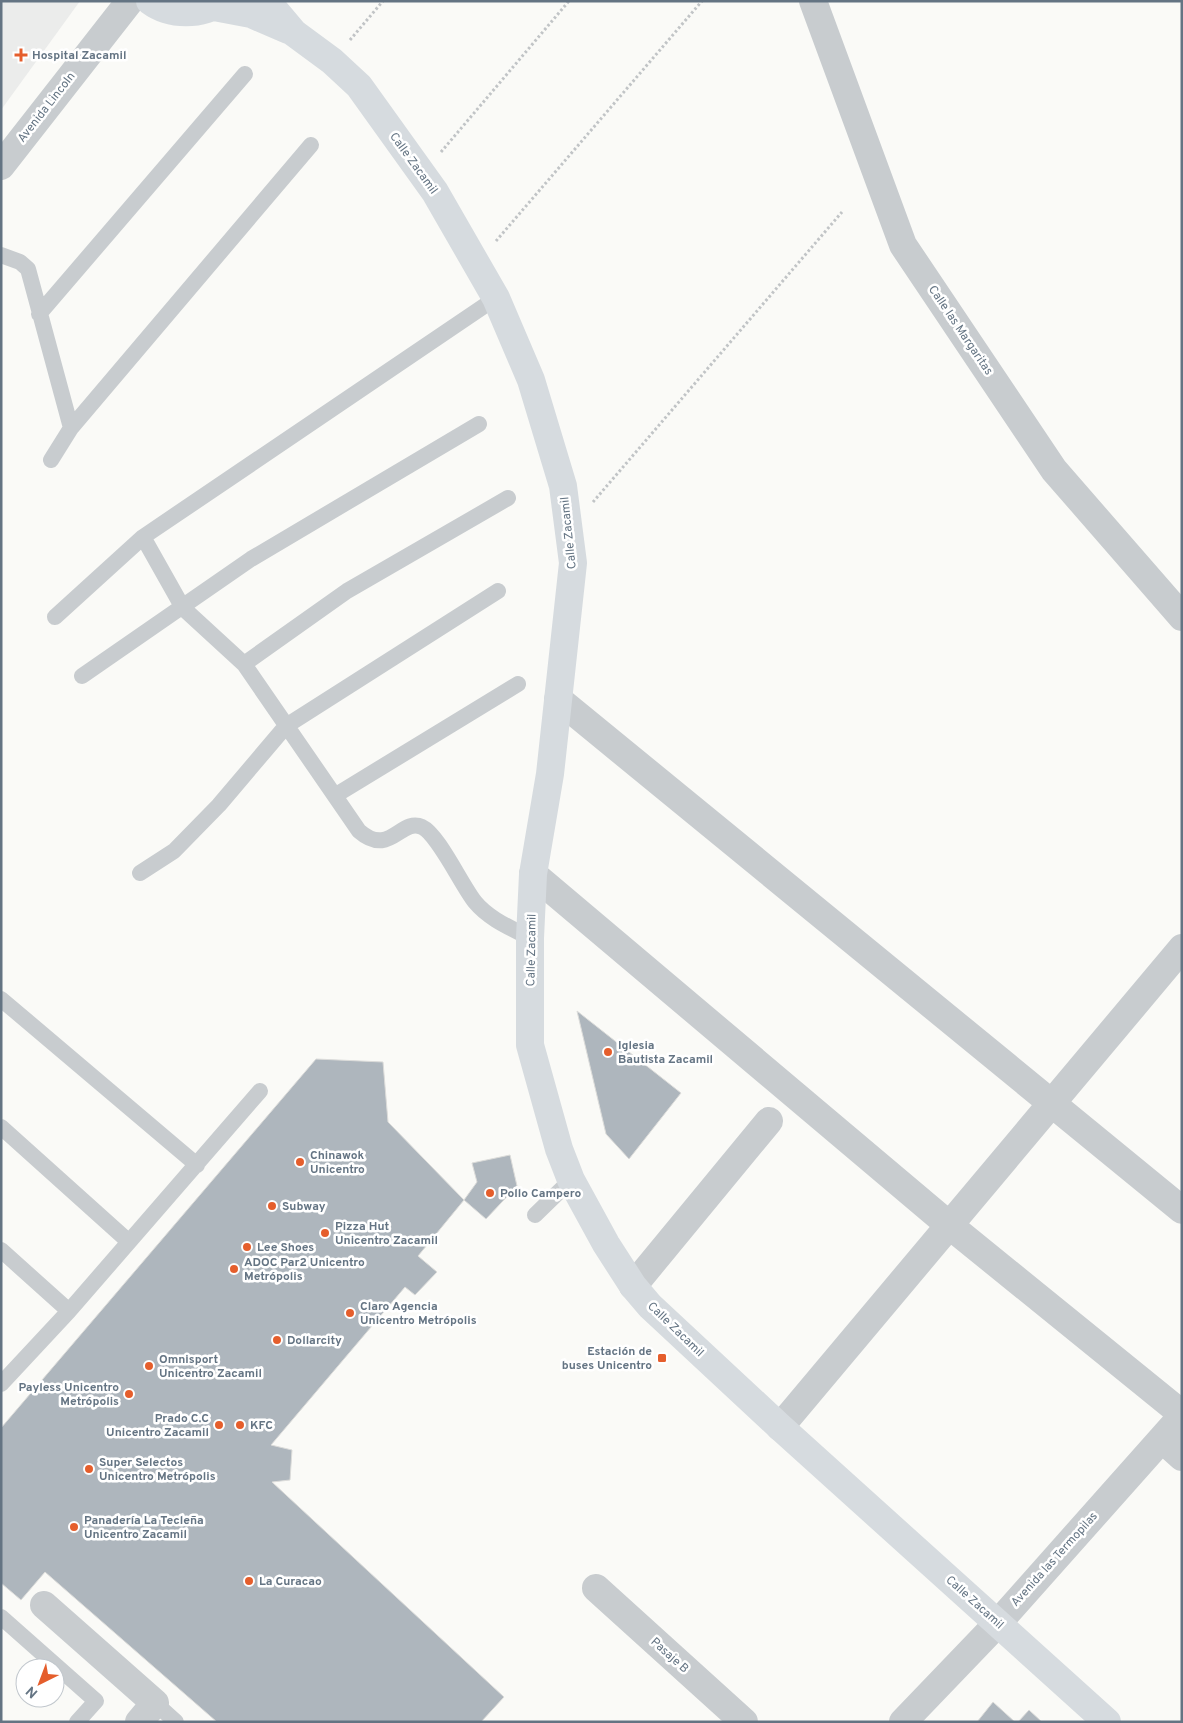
<svg xmlns="http://www.w3.org/2000/svg" width="1183" height="1723" font-family="Overpass,sans-serif">
  <rect width="100%" height="100%" fill="#fafaf7"/>
  <path fill="#ebeceb" d="M 1,1 L 80,1 L 1,110 Z"/>
  <path fill="#aeb6bd" stroke="#dcdcda" d="M 577,1011 L 681,1093 L 629,1159 L 606,1134 Z
    M 316,1059 L 383,1062 L 388,1122 L 464,1200 L 418,1256 L 437,1272 L 415,1295 L 405,1287 L 271,1445 L 292,1450 L 290,1480 L 272,1482 L 504,1697 L 481,1722 L 217,1722 L 45,1572 L 21,1600 L 1,1583 L 1,1428 Z
    M 510,1155 L 517,1186 L 486,1219 L 464,1200 L 477,1182 L 472,1163 Z
    M 993,1702 L 1015,1722 L 977,1722 Z
    M 1029,1710 L 1042,1722 L 1018,1722 Z"/>
  <g fill="none" stroke-linecap="round" stroke-linejoin="round">
    <path stroke="#c1c4c6" stroke-width="3" stroke-dasharray="2.5 2.5" stroke-linecap="butt" d="M 350,40 L 383,1
      M 441,152 L 569,1
      M 496,241 L 702,1
      M 593,502 L 842,212"/>
    <path stroke="#c8cccf" stroke-width="16" d="M 1,255 L 20,262 L 28,269 L 71,428
      M 39,314 L 245,74
      M 51,460 L 71,428 L 311,145
      M 143,537 L 183,608 L 244,664 L 359,831 C 390,858 401,817 422,827 C 438,834 462,886 475,902 C 489,919 511,928 530,938
      M 55,617 L 143,537 L 496,298
      M 244,664 L 347,591 L 508,498
      M 82,676 L 251,559 L 479,424
      M 336,795 L 518,684
      M 140,873 L 174,851 L 219,805 L 286,726 L 498,591
      M 1,999 L 197,1165
      M 1,1127 L 128,1241
      M 535,1215 L 571,1180
      M 1,1250 L 69,1311
      M 1,1384 L 69,1311 L 260,1091
      M 1,1617 L 96,1701 L 77,1722
      M 155,1703 L 176,1722"/>
    <path stroke="#c8cccf" stroke-width="28" d="M 813,1 L 903,245 L 1054,470 L 1182,617
      M 1,166 L 130,1
      M 558,699 L 1182,1210
      M 533,874 L 949,1225 L 1182,1414
      M 633,1286 L 769,1121
      M 780,1427 L 1182,948
      M 1162,1439 L 1182,1457
      M 596,1588 L 744,1722
      M 44,1605 L 155,1703 L 139,1722
      M 903,1722 L 998,1623 L 1182,1416"/>
    <path stroke="#d6dbdf" stroke-width="28" d="M 150,1 C 170,16 202,16 222,1
      M 267,1 L 294,33 L 332,61 L 359,86 L 435,192 L 496,298 L 531,380 L 563,486 L 573,563 L 550,774 L 533,874 L 530,938 L 530,1045 L 559,1149 L 571,1180 L 606,1244 L 633,1286 L 650,1306 L 780,1427 L 1107,1722
      M 214,7 L 251,14 L 288,30"/>
  </g>
  <g fill="#e55e2c" stroke="#fff" stroke-width="2">
    <path d="M18.5 47.5h5v5h5v5h-5v5h-5v-5h-5v-5h5z"/>
    <circle cx="608" cy="1052" r="5"/>
    <circle cx="300" cy="1162" r="5"/>
    <circle cx="490" cy="1193" r="5"/>
    <circle cx="272" cy="1206" r="5"/>
    <circle cx="325" cy="1233" r="5"/>
    <circle cx="247" cy="1247" r="5"/>
    <circle cx="234" cy="1269" r="5"/>
    <circle cx="350" cy="1313" r="5"/>
    <circle cx="277" cy="1340" r="5"/>
    <rect x="657" y="1353" width="10" height="10" rx="2.5"/>
    <circle cx="149" cy="1366" r="5"/>
    <circle cx="129" cy="1394" r="5"/>
    <circle cx="219" cy="1425" r="5"/>
    <circle cx="240" cy="1425" r="5"/>
    <circle cx="89" cy="1469" r="5"/>
    <circle cx="74" cy="1527" r="5"/>
    <circle cx="249" cy="1581" r="5"/>
  </g>
  <g text-anchor="middle" stroke-width="5" stroke-linejoin="round" paint-order="stroke">
    <g font-size="12" font-weight="bold" fill="#647483" stroke="#fff" text-anchor="start">
      <text x="32" y="59">Hospital Zacamil</text>
      <text x="618" y="1049">Iglesia<tspan x="618" dy="14">Bautista Zacamil</tspan></text>
      <text x="310" y="1159">Chinawok<tspan x="310" dy="14">Unicentro</tspan></text>
      <text x="500" y="1197">Pollo Campero</text>
      <text x="282" y="1210">Subway</text>
      <text x="335" y="1230">Pizza Hut<tspan x="335" dy="14">Unicentro Zacamil</tspan></text>
      <text x="257" y="1251">Lee Shoes</text>
      <text x="244" y="1266">ADOC Par2 Unicentro<tspan x="244" dy="14">Metrópolis</tspan></text>
      <text x="360" y="1310">Claro Agencia<tspan x="360" dy="14">Unicentro Metrópolis</tspan></text>
      <text x="287" y="1344">Dollarcity</text>
      <text x="652" y="1355" text-anchor="end">Estación de<tspan x="652" dy="14">buses Unicentro</tspan></text>
      <text x="159" y="1363">Omnisport<tspan x="159" dy="14">Unicentro Zacamil</tspan></text>
      <text x="119" y="1391" text-anchor="end">Payless Unicentro<tspan x="119" dy="14">Metrópolis</tspan></text>
      <text x="209" y="1422" text-anchor="end">Prado C.C<tspan x="209" dy="14">Unicentro Zacamil</tspan></text>
      <text x="250" y="1429">KFC</text>
      <text x="99" y="1466">Super Selectos<tspan x="99" dy="14">Unicentro Metrópolis</tspan></text>
      <text x="84" y="1524">Panadería La Tecleña<tspan x="84" dy="14">Unicentro Zacamil</tspan></text>
      <text x="259" y="1585">La Curacao</text>
    </g>
    <g font-size="12" fill="#647483" stroke="#fff">
      <text transform="translate(46 107) rotate(-52)" y="4">Avenida Lincoln</text>
      <text transform="translate(414 163) rotate(54)" y="4">Calle Zacamil</text>
      <text transform="translate(961 330) rotate(56)" y="4">Calle las Margaritas</text>
      <text transform="translate(568 533) rotate(-96)" y="4">Calle Zacamil</text>
      <text transform="translate(531 950) rotate(-89)" y="4">Calle Zacamil</text>
      <text transform="translate(676 1329) rotate(44)" y="4">Calle Zacamil</text>
      <text transform="translate(1054 1559) rotate(-48)" y="4">Avenida las Termopilas</text>
      <text transform="translate(975 1602) rotate(42)" y="4">Calle Zacamil</text>
      <text transform="translate(670 1655) rotate(42)" y="4">Pasaje B</text>
    </g>
  </g>
  <rect width="1183" height="1723" fill="none" stroke="#647483" stroke-width="5"/>
  <g transform="translate(40 1683) rotate(222)"><circle r="24" fill="#ffffff" stroke="#c1c7cd"/>
  <path d="M0-4L9 19L0 12L-9 19Z" fill="#e55e2c"/>
  <text y="-8" font-size="14" font-weight="bold" text-anchor="middle" fill="#647483">N</text>
  </g>
</svg>
